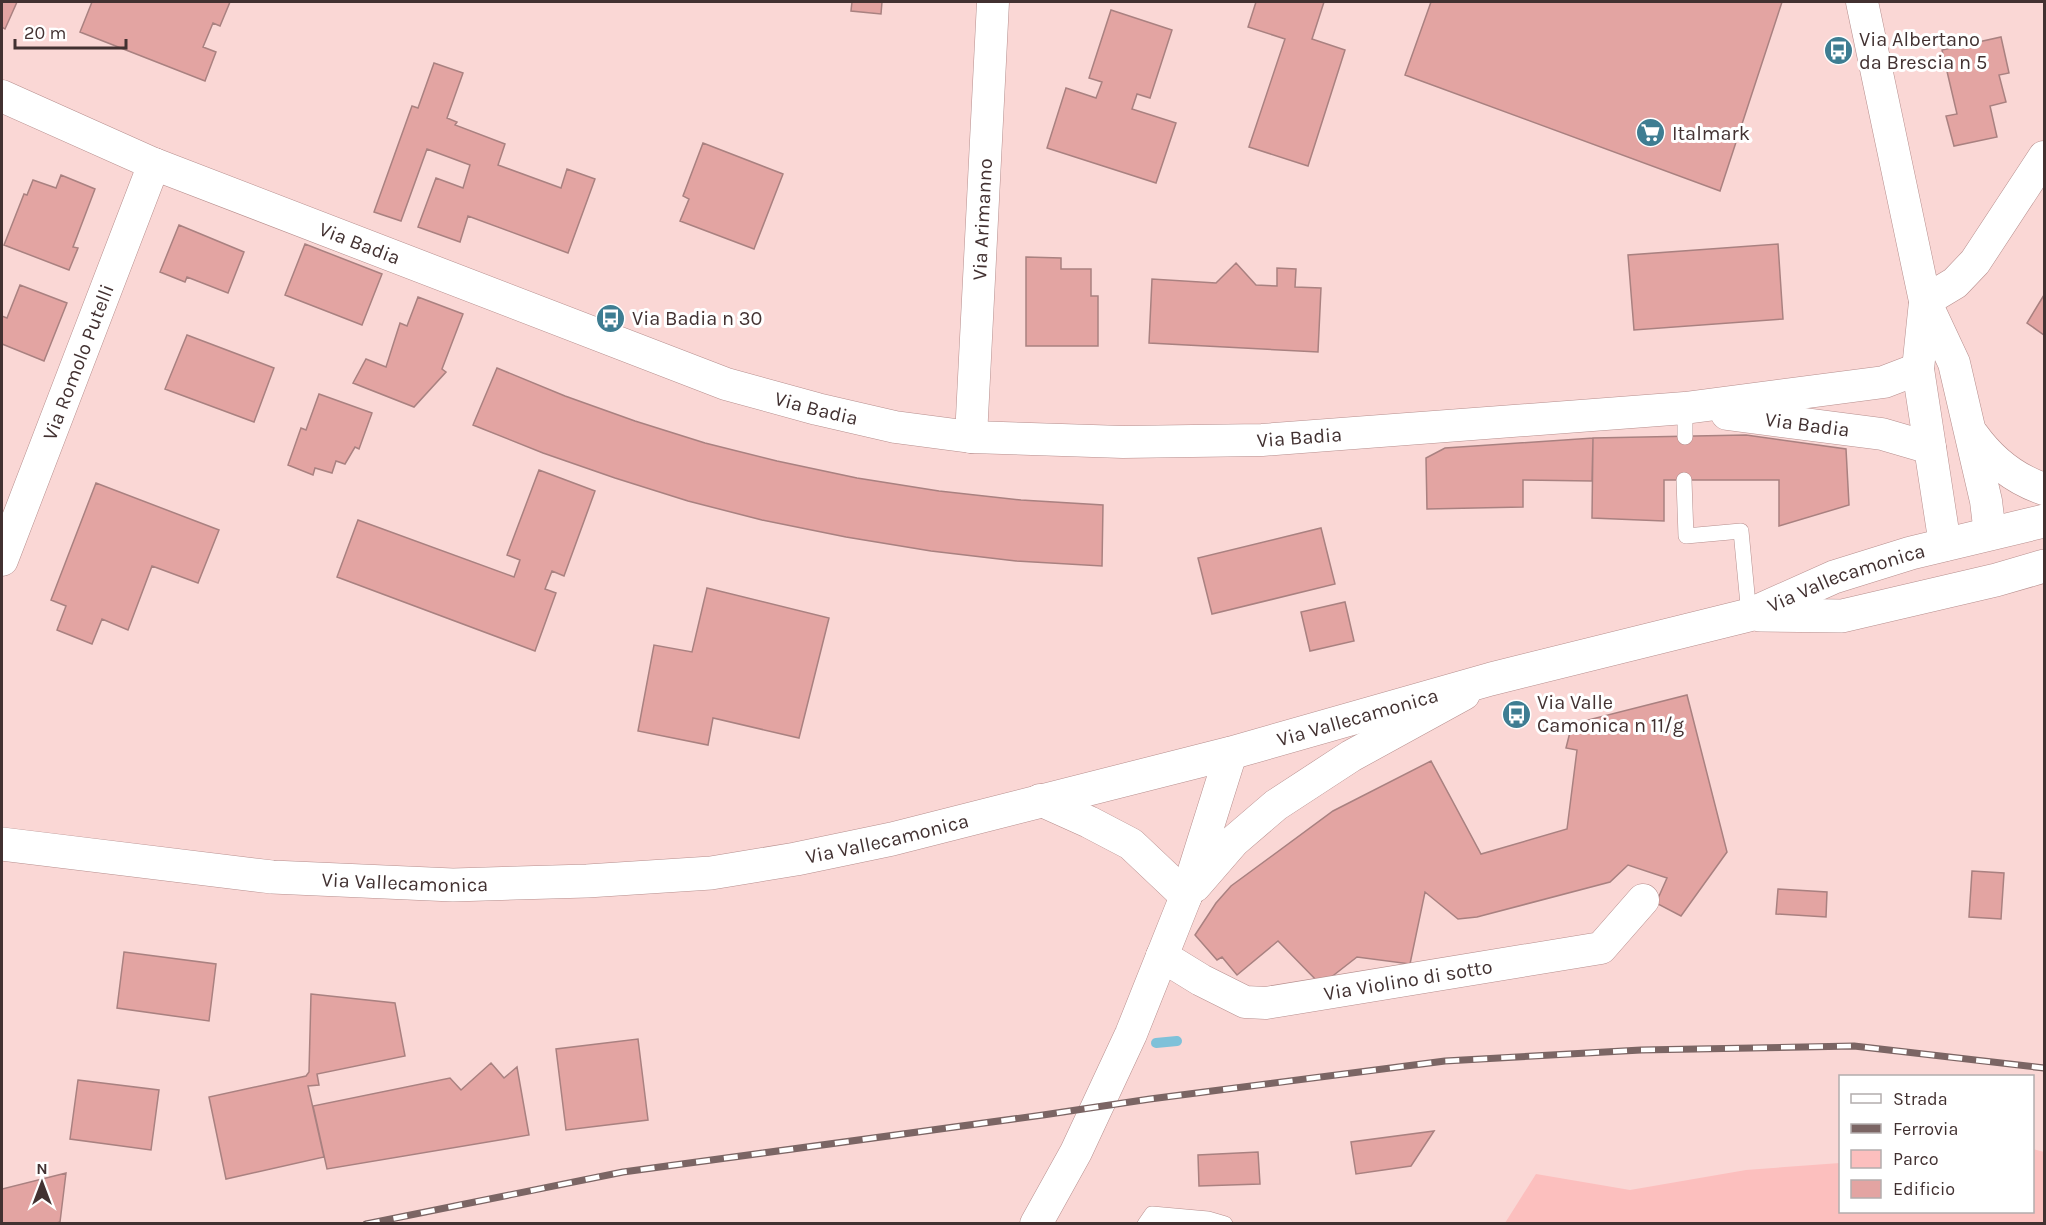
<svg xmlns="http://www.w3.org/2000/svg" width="2046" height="1225" font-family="Karla,sans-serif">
  <rect width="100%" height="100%" fill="#fad7d5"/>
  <path fill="#fcbfbe" d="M 2033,1149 L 2044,1152 L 2044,1223 L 1505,1223 L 1536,1174 L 1630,1190 L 1746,1170 L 1840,1163 L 1840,1212 L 2032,1212 Z"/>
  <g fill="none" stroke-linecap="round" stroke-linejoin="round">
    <path stroke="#7ec1d9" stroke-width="10" d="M 1156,1043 L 1177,1041"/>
  </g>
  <path fill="#e3a4a2" stroke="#a98180" stroke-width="1.5" d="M 2,2 L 17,2 L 5,29 L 2,27 Z
    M 92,2 L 230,2 L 220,26 L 213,23 L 203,47 L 216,52 L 205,81 L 80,32 Z
    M 852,2 L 882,2 L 881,14 L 851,11 Z
    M 1256,2 L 1324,2 L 1312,39 L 1345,50 L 1308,166 L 1249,147 L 1285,39 L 1248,27 Z
    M 1431,2 L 1782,2 L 1720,191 L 1405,75 Z
    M 1111,10 L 1172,30 L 1150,98 L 1137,94 L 1132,109 L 1176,123 L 1156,183 L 1047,148 L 1066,88 L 1096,98 L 1102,82 L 1089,78 Z
    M 2001,37 L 2009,73 L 1999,75 L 2006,102 L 1990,106 L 1997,137 L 1954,146 L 1946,116 L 1957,114 L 1942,50 Z
    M 434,63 L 463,73 L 447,118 L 457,122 L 455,125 L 505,144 L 498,165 L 561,188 L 567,169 L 595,179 L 568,253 L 468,216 L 460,242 L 418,227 L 436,178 L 463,188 L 470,165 L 427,149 L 401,221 L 374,212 L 412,106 L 418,108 Z
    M 703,143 L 783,174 L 754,249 L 680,221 L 689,199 L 683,196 Z
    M 61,175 L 95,189 L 73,247 L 78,248 L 69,270 L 4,245 L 24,194 L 27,195 L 33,180 L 56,188 Z
    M 179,225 L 244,252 L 228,293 L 187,277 L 185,282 L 160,272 Z
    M 305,244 L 382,274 L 362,325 L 285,295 Z
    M 1778,244 L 1783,319 L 1634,330 L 1628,255 Z
    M 1026,257 L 1061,258 L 1061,269 L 1091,269 L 1091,296 L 1098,296 L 1098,346 L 1026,346 Z
    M 1236,263 L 1256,285 L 1277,286 L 1277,268 L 1296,269 L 1295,287 L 1321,288 L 1318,352 L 1149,343 L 1152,279 L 1216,283 Z
    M 20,285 L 67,303 L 44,361 L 2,344 L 2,316 L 7,318 Z
    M 2044,295 L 2044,335 L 2027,323 Z
    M 418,297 L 463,314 L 442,369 L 446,372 L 414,407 L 353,383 L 366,359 L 386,367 L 400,323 L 407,326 Z
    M 187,335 L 274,368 L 254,422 L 165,389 Z
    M 497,368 L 565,396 L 635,421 L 705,443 L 777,461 L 857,478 L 939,491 L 1021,500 L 1103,505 L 1102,566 L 1016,561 L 931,551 L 846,537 L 762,520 L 688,501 L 615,478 L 543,453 L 473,425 Z
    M 319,394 L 372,413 L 359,449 L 355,447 L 345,464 L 336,461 L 332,473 L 315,468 L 313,475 L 288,465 L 301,428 L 306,430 Z
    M 1746,435 L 1846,449 L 1849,505 L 1779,526 L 1779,480 L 1664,480 L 1664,521 L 1592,518 L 1593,438 Z
    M 1593,438 L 1592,481 L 1523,480 L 1523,507 L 1427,509 L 1426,458 L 1445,448 Z
    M 539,470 L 595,491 L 564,576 L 552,571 L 545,589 L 556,593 L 535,651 L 337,577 L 358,520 L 514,577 L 520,560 L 507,555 Z
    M 96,483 L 219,530 L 198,583 L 152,566 L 128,630 L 102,619 L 92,644 L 57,630 L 66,606 L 51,600 Z
    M 1321,528 L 1335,584 L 1212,614 L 1198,558 Z
    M 707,588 L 829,618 L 799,738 L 713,718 L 708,745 L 638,731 L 654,645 L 692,652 Z
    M 1345,602 L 1354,641 L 1310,651 L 1301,612 Z
    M 1687,695 L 1727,852 L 1681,916 L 1656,903 L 1667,878 L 1628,865 L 1610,882 L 1477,917 L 1458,919 L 1425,892 L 1410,964 L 1357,957 L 1321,985 L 1278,941 L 1237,975 L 1222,957 L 1217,960 L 1195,935 L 1216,903 L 1231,886 L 1333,811 L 1431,761 L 1481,854 L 1567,829 L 1577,750 L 1566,748 L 1572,724 Z
    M 1972,871 L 2004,873 L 2001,919 L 1969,917 Z
    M 1778,889 L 1827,892 L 1826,917 L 1776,914 Z
    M 124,952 L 216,964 L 209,1021 L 117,1008 Z
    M 311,994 L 395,1003 L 405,1056 L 317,1074 L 319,1085 L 308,1086 L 324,1157 L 226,1179 L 209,1097 L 306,1076 L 309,1072 Z
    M 638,1039 L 648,1120 L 566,1130 L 556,1049 Z
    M 491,1063 L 504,1078 L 517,1067 L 529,1135 L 327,1169 L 313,1106 L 450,1078 L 461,1090 Z
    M 78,1080 L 159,1090 L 151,1150 L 70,1139 Z
    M 1434,1131 L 1411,1166 L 1356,1174 L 1351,1142 Z
    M 1258,1152 L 1260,1184 L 1199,1186 L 1198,1155 Z
    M 66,1173 L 60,1222 L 53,1224 L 2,1224 L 2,1189 Z"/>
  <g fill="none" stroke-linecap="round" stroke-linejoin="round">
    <defs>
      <path id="service" d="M 1685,408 L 1685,437
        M 1684,480 L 1686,536 L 1741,531 L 1749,615
        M 1145,1224 L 1152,1214 L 1208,1219 L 1225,1224"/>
      <g id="minor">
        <path d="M 1862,2 L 1925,301 L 1954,363 L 1986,501 L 1990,534"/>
        <path id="s1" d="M 2,96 L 154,164 L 726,384 L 817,409 L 895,427 L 971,437 L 1123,442 L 1262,440 L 1685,408 L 1884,382 L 1918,369"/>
        <path d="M 1925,301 L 1955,283 L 1975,262 L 2044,157"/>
        <path d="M 1925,302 L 1918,369 L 1945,545"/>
        <path id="s2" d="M 1727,414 L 1882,434 L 1930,448"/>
        <path d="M 1973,435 C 1991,460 2014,479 2044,489"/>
        <path id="s3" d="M 971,437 L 993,2"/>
        <path id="s4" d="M 2,560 L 154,164"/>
        <path d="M 1040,800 L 1089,822 L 1131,844 L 1186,896"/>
        <path d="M 1195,886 L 1234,841 L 1276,805 L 1351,756 L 1464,694"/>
        <path id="s5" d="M 1162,956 L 1201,980 L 1245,1002 L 1266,1003 L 1601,948 L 1643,900"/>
        <path d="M 1036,1224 L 1076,1152 L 1131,1034 L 1186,896 L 1231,753"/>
      </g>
      <g id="secondary">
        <path d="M 1760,615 L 1842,616 L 1996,580 L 2044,566"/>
        <path id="s6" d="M 2,844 L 272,877 L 453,885 L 587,881 L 711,873 L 796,859 L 892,839 L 1231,753 L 1491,679 L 1749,615 L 1834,577 L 1911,553 L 2044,521"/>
      </g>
    </defs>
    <use href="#service" stroke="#b68e8d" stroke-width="16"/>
    <use href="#minor" stroke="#b68e8d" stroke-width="33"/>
    <use href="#secondary" stroke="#b68e8d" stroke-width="34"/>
    <use href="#service" stroke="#fff" stroke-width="15"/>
    <use href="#minor" stroke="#fff" stroke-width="32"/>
    <use href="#secondary" stroke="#fff" stroke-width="33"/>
    <defs>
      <path id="rail" d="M 366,1224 L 623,1172 L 1043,1115 L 1150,1099 L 1445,1061 L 1641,1050 L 1854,1046 L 2044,1068"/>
    </defs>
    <use href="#rail" stroke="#7b6564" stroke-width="7"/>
    <use href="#rail" stroke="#fff" stroke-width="4.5" stroke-dasharray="14" stroke-linecap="butt"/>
  </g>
  <defs>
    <symbol id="bus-disc" viewBox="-11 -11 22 22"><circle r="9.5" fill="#3e7d92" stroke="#fff"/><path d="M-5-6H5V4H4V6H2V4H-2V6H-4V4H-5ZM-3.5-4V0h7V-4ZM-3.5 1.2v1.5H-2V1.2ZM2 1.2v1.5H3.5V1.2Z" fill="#fff"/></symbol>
    <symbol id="supermarket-disc" viewBox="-11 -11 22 22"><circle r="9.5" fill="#3e7d92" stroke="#fff"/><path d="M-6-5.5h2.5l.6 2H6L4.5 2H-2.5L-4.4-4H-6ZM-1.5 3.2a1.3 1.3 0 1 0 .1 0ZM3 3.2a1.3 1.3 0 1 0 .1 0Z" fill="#fff"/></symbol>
  </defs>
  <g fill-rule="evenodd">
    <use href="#bus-disc" x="1822" y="34" width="33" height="33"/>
    <use href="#supermarket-disc" x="1634" y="116" width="33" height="33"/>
    <use href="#bus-disc" x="594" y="302" width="33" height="33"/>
    <use href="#bus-disc" x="1500" y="698" width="33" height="33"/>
  </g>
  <g text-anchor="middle" stroke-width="6" stroke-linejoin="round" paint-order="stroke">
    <g font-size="20" fill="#423131" stroke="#fff" text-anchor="start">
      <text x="1859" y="46">Via Albertano<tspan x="1859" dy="23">da Brescia n 5</tspan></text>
      <text x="1672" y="140">Italmark</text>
      <text x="632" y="325">Via Badia n 30</text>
      <text x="1537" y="709">Via Valle<tspan x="1537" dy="23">Camonica n 11/g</tspan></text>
    </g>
    <g font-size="20" fill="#423131" stroke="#fff">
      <text dy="7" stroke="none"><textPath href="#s3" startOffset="218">Via Arimanno</textPath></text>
      <text dy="7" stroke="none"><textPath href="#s1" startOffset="387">Via Badia</textPath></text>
      <text dy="7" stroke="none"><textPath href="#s4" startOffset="212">Via Romolo Putelli</textPath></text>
      <text dy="7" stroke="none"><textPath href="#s1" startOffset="873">Via Badia</textPath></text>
      <text dy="7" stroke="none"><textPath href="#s2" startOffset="81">Via Badia</textPath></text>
      <text dy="7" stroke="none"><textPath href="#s1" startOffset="1359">Via Badia</textPath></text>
      <text dy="7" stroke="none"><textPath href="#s6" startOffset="1886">Via Vallecamonica</textPath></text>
      <text dy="7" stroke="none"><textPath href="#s6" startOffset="1377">Via Vallecamonica</textPath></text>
      <text dy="7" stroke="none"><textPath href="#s6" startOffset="891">Via Vallecamonica</textPath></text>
      <text dy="7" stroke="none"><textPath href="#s6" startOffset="405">Via Vallecamonica</textPath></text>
      <text dy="7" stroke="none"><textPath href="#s5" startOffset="260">Via Violino di sotto</textPath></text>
    </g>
  </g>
  <rect width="2046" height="1225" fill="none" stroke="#423131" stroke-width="6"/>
  <rect x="1839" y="1075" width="195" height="138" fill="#ffffff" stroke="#b3adad" stroke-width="1.5"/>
  <rect x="1851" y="1094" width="30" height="9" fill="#ffffff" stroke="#b3adad" stroke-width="1.5"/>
  <text x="1893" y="1105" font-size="18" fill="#423131">Strada</text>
  <rect x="1851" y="1124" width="30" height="9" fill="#7b6564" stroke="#b3adad" stroke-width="1.5"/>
  <text x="1893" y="1135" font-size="18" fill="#423131">Ferrovia</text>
  <rect x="1851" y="1150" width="30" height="18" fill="#fcbfbe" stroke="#b3adad" stroke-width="1.5"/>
  <text x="1893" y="1165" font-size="18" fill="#423131">Parco</text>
  <rect x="1851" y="1180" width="30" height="18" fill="#e3a4a2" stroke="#b3adad" stroke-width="1.5"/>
  <text x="1893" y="1195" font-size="18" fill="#423131">Edificio</text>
  <g transform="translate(42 1183)" stroke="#ffffff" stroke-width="4.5" paint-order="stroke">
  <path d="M0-4.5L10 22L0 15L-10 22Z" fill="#423131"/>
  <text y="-9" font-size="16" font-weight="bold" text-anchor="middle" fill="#423131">N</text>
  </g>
  <path d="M15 39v9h111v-9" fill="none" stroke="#423131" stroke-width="3"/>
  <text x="24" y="39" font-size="18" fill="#423131" stroke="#ffffff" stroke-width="4.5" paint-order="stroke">20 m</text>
</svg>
